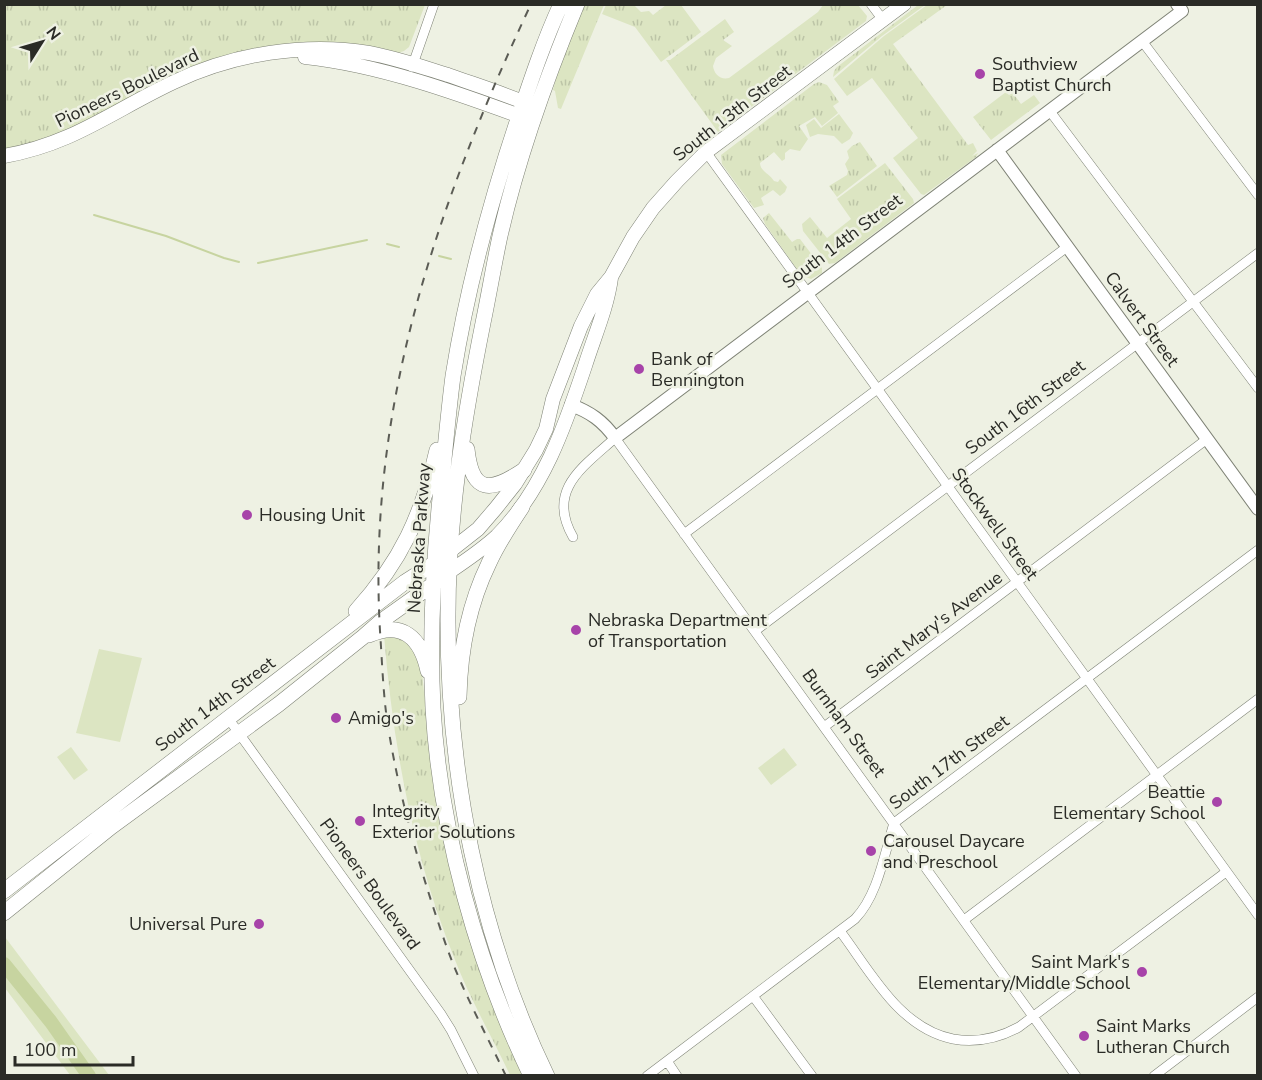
<svg xmlns="http://www.w3.org/2000/svg" width="1262" height="1080" font-family="'Nunito Sans',sans-serif">
  <defs>
    <pattern id="grass-tufts" width="24" height="20" patternUnits="userSpaceOnUse" patternTransform="scale(1.5)"><rect width="24" height="20" fill="#dce5c2"/><path d="M3 7l-1-3M5 7V3M7 7l1-3M15 17l-1-3M17 17v-4M19 17l1-3" fill="none" stroke="#bdc5a7"/></pattern>
  </defs>
  <rect width="100%" height="100%" fill="#eef1e3"/>
  <path fill="url(#grass-tufts)" d="M 5,5 L 425,5 L 409,47 L 404,51 L 395,54 L 289,46 L 140,95 L 49,139 L 5,151 Z
    M 583,5 L 604,5 L 561,109 L 558,108 L 555,91 L 553,90 L 560,63 Z
    M 606,5 L 634,5 L 641,12 L 649,11 L 653,15 L 666,5 L 681,5 L 701,32 L 661,62 L 635,27 L 602,14 Z
    M 823,5 L 858,5 L 867,16 L 866,21 L 718,132 L 666,60 L 670,60 L 725,19 L 734,32 L 723,40 L 732,46 L 716,58 L 713,66 C 714,74 720,80 729,78 L 818,12 Z
    M 918,5 L 925,5 L 882,36 L 833,77 L 834,71 L 837,67 Z
    M 927,5 L 947,5 L 893,44 L 968,145 L 973,143 L 977,151 L 972,156 L 978,153 L 976,157 L 924,195 L 921,194 L 893,158 L 918,138 L 872,78 L 847,96 L 834,79 L 884,36 Z
    M 819,82 L 827,85 L 839,102 L 833,106 L 838,113 L 822,126 L 815,117 L 799,126 L 808,139 L 800,151 L 790,149 L 785,153 L 785,159 L 782,161 L 774,152 L 760,163 C 760,171 770,174 774,181 L 778,182 L 780,179 L 787,187 L 785,192 L 780,196 L 773,190 L 761,198 L 764,205 L 754,208 L 722,164 L 721,155 L 814,84 Z
    M 1006,92 L 1009,95 L 1013,93 L 1021,104 L 1034,95 L 1040,103 L 991,140 L 973,117 Z
    M 839,114 L 853,133 L 850,139 L 842,144 L 834,136 L 818,134 L 810,137 L 806,125 L 814,119 L 821,128 Z
    M 860,142 L 877,166 L 837,197 L 829,186 L 847,175 L 848,171 L 845,164 L 849,158 L 847,151 L 852,146 Z
    M 885,163 L 913,199 L 914,203 L 835,263 L 829,264 L 803,231 L 802,224 L 810,217 L 827,238 L 851,219 L 837,199 Z
    M 769,213 L 792,242 L 797,239 L 800,239 L 822,268 L 822,273 L 811,279 L 801,275 L 765,224 L 763,218 Z
    M 390,634 L 411,643 L 422,672 L 433,784 L 448,858 L 525,1075 L 510,1075 C 492,1037 470,999 455,960 C 413,856 393,746 384,635 Z"/>
  <path fill="#dce5c2" d="M 99,649 L 142,658 L 120,742 L 76,733 Z
    M 71,747 L 88,770 L 74,780 L 57,757 Z
    M 784,748 L 797,765 L 771,785 L 758,768 Z
    M 5,937 L 109,1075 L 70,1075 L 5,988 Z"/>
  <g fill="none" stroke-linecap="round" stroke-linejoin="round">
    <path stroke="#c7d4a0" stroke-width="2" d="M 94,215 L 166,236 L 224,258 L 239,262
      M 387,244 L 399,247
      M 439,256 L 451,259
      M 258,263 L 367,240"/>
    <path stroke="#c7d4a0" stroke-width="14" d="M 4,964 L 51,1022 L 89,1076"/>
    <defs>
      <path id="minor" d="M 871,4 L 883,20
        M 1142,41 L 1258,195
        M 412,67 L 434,4
        M 1049,110 L 1258,388
        M 706,152 L 1258,915
        M 684,534 L 1067,247
        M 573,537 C 546,490 583,467 615,438 L 1076,1076
        M 755,631 L 1258,253
        M 228,718 L 441,1014 L 451,1030 L 474,1076
        M 824,727 L 1207,439
        M 964,920 L 1258,699
        M 840,931 C 871,972 899,1028 953,1039 C 976,1043 999,1038 1019,1027 L 1226,872
        M 753,996 L 812,1076
        M 667,1061 L 677,1076
        M 647,1076 L 855,919 C 878,895 884,855 894,823 L 1258,550
        M 1154,1076 L 1258,997"/>
      <path id="tertiary" d="M 997,150 L 1258,509
        M 571,405 C 590,412 603,421 615,438 L 1182,11 L 1177,4"/>
      <path id="secondary" d="M 305,57 C 380,65 457,93 528,119
        M 4,156 C 73,144 114,110 174,82 C 233,54 305,42 369,53 C 396,58 422,67 448,75 C 476,85 505,94 533,106
        M 450,551 L 478,529 L 496,508 L 515,484 L 536,450 L 546,429 L 553,399 L 581,326 L 597,294 L 611,277 L 633,237 L 653,208 L 677,181 L 706,152 L 904,4
        M 449,572 C 465,561 482,550 497,536 C 543,490 565,426 585,366 C 594,337 607,308 611,278"/>
      <path id="primary" d="M 467,449 C 472,495 491,492 524,470
        M 356,611 C 401,561 422,516 437,450
        M 369,635 C 402,620 421,638 428,671
        M 459,697 C 460,651 469,604 489,563 C 498,543 510,525 522,507
        M 4,891 L 405,582 L 441,559
        M 4,913 L 111,827 L 279,704 L 363,637 L 380,622 L 439,580
        M 531,1076 C 477,964 440,831 433,708 C 429,629 434,549 443,470 C 446,439 449,407 453,376 C 467,288 490,203 518,119 C 531,80 544,41 561,4
        M 547,1076 C 478,933 447,771 448,614 C 448,516 464,418 483,323 C 489,294 494,264 500,236 C 518,157 546,79 577,4"/>
    </defs>
    <use href="#minor" stroke="#7e8275" stroke-width="10"/>
    <use href="#tertiary" stroke="#7e8275" stroke-width="14"/>
    <use href="#secondary" stroke="#7e8275" stroke-width="15"/>
    <use href="#primary" stroke="#7e8275" stroke-width="16"/>
    <use href="#minor" stroke="#fff" stroke-width="9"/>
    <use href="#tertiary" stroke="#fff" stroke-width="12"/>
    <use href="#secondary" stroke="#fff" stroke-width="14"/>
    <use href="#primary" stroke="#fff" stroke-width="15"/>
    <path stroke="#5b5c55" stroke-width="2" stroke-dasharray="8 8" stroke-linecap="butt" d="M 506,1076 C 486,1034 463,992 447,948 C 421,874 399,798 387,720 C 383,691 382,660 380,631 C 367,407 437,205 531,4"/>
  </g>
  <g fill="#a743a9" stroke="#eef1e3" stroke-width="2">
    <circle cx="980" cy="74" r="6"/>
    <circle cx="639" cy="369" r="6"/>
    <circle cx="247" cy="515" r="6"/>
    <circle cx="576" cy="630" r="6"/>
    <circle cx="336" cy="718" r="6"/>
    <circle cx="1217" cy="802" r="6"/>
    <circle cx="360" cy="821" r="6"/>
    <circle cx="871" cy="851" r="6"/>
    <circle cx="259" cy="924" r="6"/>
    <circle cx="1142" cy="972" r="6"/>
    <circle cx="1084" cy="1036" r="6"/>
  </g>
  <g text-anchor="middle" stroke-width="5" stroke-linejoin="round" paint-order="stroke">
    <g font-size="18" fill="#2a2b26" stroke="#eef1e3" text-anchor="start">
      <text x="992" y="70">Southview<tspan x="992" dy="21">Baptist Church</tspan></text>
      <text x="651" y="365">Bank of<tspan x="651" dy="21">Bennington</tspan></text>
      <text x="259" y="521">Housing Unit</text>
      <text x="588" y="626">Nebraska Department<tspan x="588" dy="21">of Transportation</tspan></text>
      <text x="348" y="724">Amigo's</text>
      <text x="1205" y="798" text-anchor="end">Beattie<tspan x="1205" dy="21">Elementary School</tspan></text>
      <text x="372" y="817">Integrity<tspan x="372" dy="21">Exterior Solutions</tspan></text>
      <text x="883" y="847">Carousel Daycare<tspan x="883" dy="21">and Preschool</tspan></text>
      <text x="247" y="930" text-anchor="end">Universal Pure</text>
      <text x="1130" y="968" text-anchor="end">Saint Mark's<tspan x="1130" dy="21">Elementary/Middle School</tspan></text>
      <text x="1096" y="1032">Saint Marks<tspan x="1096" dy="21">Lutheran Church</tspan></text>
    </g>
    <g font-size="18" fill="#2a2b26" stroke="#eef1e3">
      <text transform="translate(127 88) rotate(-26)" y="6">Pioneers Boulevard</text>
      <text transform="translate(732 113) rotate(-38)" y="6">South 13th Street</text>
      <text transform="translate(842 241) rotate(-37)" y="6">South 14th Street</text>
      <text transform="translate(1142 319) rotate(54)" y="6">Calvert Street</text>
      <text transform="translate(1025 407) rotate(-37)" y="6">South 16th Street</text>
      <text transform="translate(995 524) rotate(54)" y="6">Stockwell Street</text>
      <text transform="translate(419 538) rotate(-86)" y="6">Nebraska Parkway</text>
      <text transform="translate(934 625) rotate(-37)" y="6">Saint Mary's Avenue</text>
      <text transform="translate(215 704) rotate(-37)" y="6">South 14th Street</text>
      <text transform="translate(844 723) rotate(54)" y="6">Burnham Street</text>
      <text transform="translate(949 762) rotate(-37)" y="6">South 17th Street</text>
      <text transform="translate(370 884) rotate(54)" y="6">Pioneers Boulevard</text>
    </g>
  </g>
  <rect width="1262" height="1080" fill="none" stroke="#2a2b26" stroke-width="12"/>
  <g transform="translate(42 42) rotate(53)" stroke="#eef1e3" stroke-width="4.5" paint-order="stroke">
  <path d="M0-4.5L10 22L0 15L-10 22Z" fill="#2a2b26"/>
  <text y="-9" font-size="16" font-weight="bold" text-anchor="middle" fill="#2a2b26">N</text>
  </g>
  <path d="M15 1056v9h118v-9" fill="none" stroke="#2a2b26" stroke-width="3"/>
  <text x="24" y="1056" font-size="18" fill="#2a2b26" stroke="#eef1e3" stroke-width="4.5" paint-order="stroke">100 m</text>
</svg>
